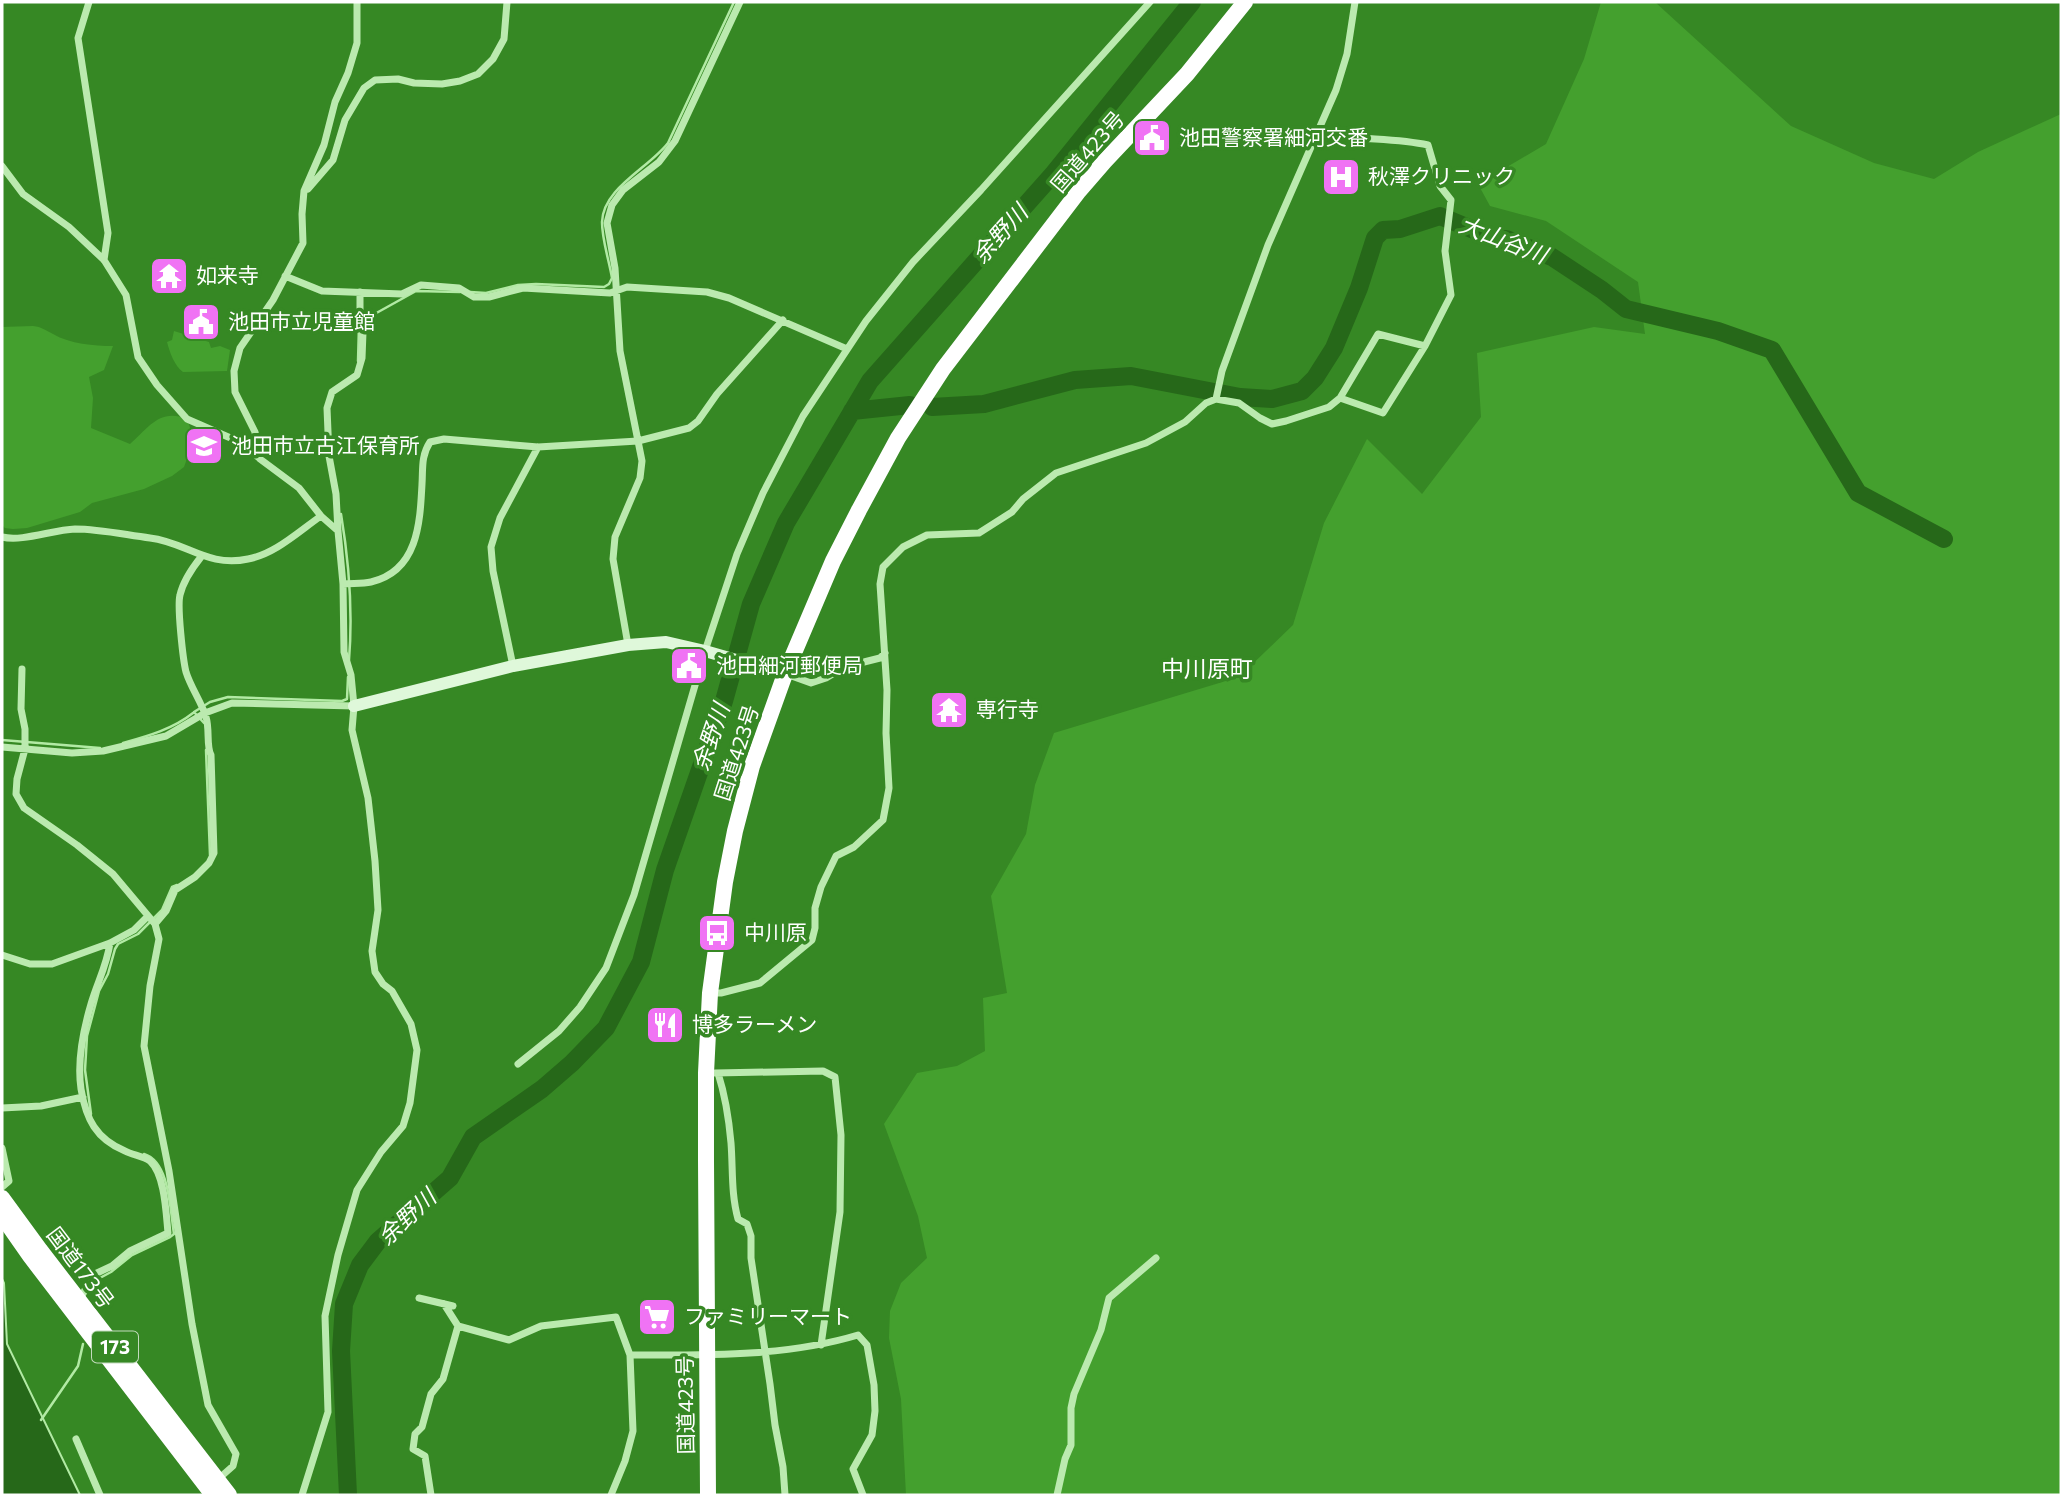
<svg xmlns="http://www.w3.org/2000/svg" width="2063" height="1497" font-family="Commissioner,'Noto Sans JP',sans-serif">
  <rect width="100%" height="100%" fill="#368824"/>
  <path fill="#44a02e" d="M 1601,2 L 1655,2 L 1791,126 L 1874,163 L 1934,179 L 1978,152 L 2061,114 L 2061,1495 L 906,1495 L 901,1399 L 889,1338 L 890,1311 L 901,1283 L 927,1258 L 918,1216 L 884,1124 L 917,1073 L 957,1066 L 985,1051 L 983,998 L 1007,993 L 991,896 L 1026,834 L 1035,785 L 1054,733 L 1239,677 L 1293,625 L 1324,523 L 1367,439 L 1422,494 L 1481,417 L 1477,353 L 1594,327 L 1645,334 L 1638,282 L 1546,221 L 1490,206 L 1478,184 L 1546,144 L 1584,59 Z
    M 33,326 C 42,327 45,330 53,334 C 70,344 94,346 113,346 L 104,370 L 89,377 L 93,398 L 91,428 L 130,444 C 149,427 160,408 187,419 L 194,439 L 184,467 L 172,476 L 144,489 L 92,503 L 80,512 L 27,528 L 13,529 L 5,528 L 2,525 L 2,327 Z
    M 174,331 L 209,342 L 211,348 L 220,346 L 230,350 L 227,371 L 183,372 C 174,365 170,353 167,342 L 172,340 Z"/>
  <path fill="#266819" stroke="#b2eaa4" stroke-width="2" d="M 2,1279 L 4,1283 L 7,1344 L 80,1495 L 2,1495 Z"/>
  <g fill="none" stroke-linecap="round" stroke-linejoin="round">
    <path stroke="#b2eaa4" stroke-width="2.5" d="M 470,292 L 486,293 L 518,285 L 536,284 L 604,287 L 609,284 L 612,278 C 609,260 602,240 602,222 C 603,188 649,168 668,143 L 734,2
      M 362,321 L 416,291 L 460,292
      M 358,361 L 359,326
      M 341,514 C 349,562 353,611 349,660
      M 204,723 L 194,712 L 210,702 L 228,697 L 342,701 L 347,699 L 348,677
      M 2,740 L 100,748
      M 123,743 C 148,736 173,729 193,713
      M 206,750 L 210,855
      M 91,1114 L 85,1070 L 87,1036 L 99,991 L 108,974 L 115,949 L 118,944 L 138,934 L 162,910 L 172,887 L 177,885
      M 90,1291 L 98,1279 L 111,1272 L 132,1255 L 170,1237 L 174,1234 C 170,1210 170,1162 144,1154
      M 41,1420 L 78,1366 L 83,1344"/>
    <path stroke="#266819" stroke-width="18" d="M 932,407 L 984,404 L 1075,380 L 1131,376 L 1240,397 L 1272,399 L 1302,391 L 1315,378 L 1334,348 L 1359,288 L 1375,238 L 1383,230 L 1400,229 L 1440,216 L 1498,240 L 1506,239 L 1552,257 L 1602,290 L 1626,309 L 1718,331 L 1772,350 L 1858,493 L 1944,539
      M 852,411 L 910,405
      M 348,1495 L 341,1351 L 344,1304 L 360,1265 L 378,1241 L 450,1178 L 473,1137 L 542,1089 L 572,1063 L 606,1028 L 641,962 L 665,870 L 724,701 L 751,604 L 786,523 L 870,381 L 1054,173 L 1192,2"/>
    <path stroke="#bbeaaf" stroke-width="7" d="M 89,2 L 78,38 L 108,233 L 104,260
      M 2,166 L 23,194 L 69,227 L 104,260 L 126,295 L 138,357 L 157,385 L 187,419 L 242,443 L 259,458
      M 308,189 L 333,160 L 345,120 L 364,88 L 375,80 L 398,79 L 414,83 L 442,84 L 460,81 L 478,74 L 493,59 L 504,39 L 507,2
      M 285,276 L 322,291 L 402,294 L 421,285 L 459,288 L 474,297 L 489,297 L 523,288 L 610,293 L 627,287 L 707,292 L 729,298 L 847,349
      M 1340,398 L 1378,334 L 1425,346
      M 1216,399 L 1222,371 L 1268,245 L 1336,90 L 1347,54 L 1355,2
      M 338,531 L 321,516 L 299,488 L 260,459 L 255,432 L 235,392 L 234,371 L 240,348 L 273,300 L 303,243 L 302,214 L 304,191 L 324,145 L 335,102 L 348,73 L 357,43 L 357,2
      M 2,537 C 22,542 52,530 75,529 C 100,529 126,535 150,538 C 186,542 208,568 248,559 C 275,554 298,532 321,516
      M 343,584 C 352,583 362,584 371,582 C 418,571 420,523 422,484 C 423,468 421,456 430,442 L 444,439 L 538,447 L 638,441 L 689,428 L 698,421 L 717,394 L 783,320
      M 628,645 L 613,559 L 615,537 L 640,478 L 642,461 L 620,351 L 615,268 L 607,223 L 612,205 L 623,190 L 659,162 L 675,141 L 740,2
      M 513,666 L 493,571 L 491,547 L 500,518 L 538,447
      M 22,669 L 21,709 L 25,729 L 25,749 L 17,779 L 16,794 L 24,808 L 77,845 L 113,874 L 155,924 L 159,939 L 150,986 L 144,1046 L 169,1171 L 192,1324 L 208,1405 L 236,1454 L 233,1466 L 216,1481
      M 786,674 L 811,683 L 826,678 L 844,667 L 880,658 L 885,653
      M 2,747 L 72,753 L 103,751 L 166,736 L 205,713 L 232,703 L 354,706
      M 155,924 L 166,911 L 175,890 L 195,877 L 209,863 L 214,853 L 211,755 C 206,746 210,730 206,717 C 201,701 191,688 186,672 C 183,660 177,606 180,595 C 183,582 193,567 201,557
      M 2,955 L 30,964 L 52,964 L 110,943 L 134,930 L 148,916
      M 710,993 L 721,993 L 760,983 L 812,940 L 815,928 L 815,908 L 821,887 L 836,856 L 854,847 L 883,820 L 889,788 L 886,733 L 887,690 L 880,584 L 883,567 L 903,547 L 927,535 L 979,533 L 1012,512 L 1023,499 L 1056,473 L 1146,443 L 1185,422 L 1206,403 L 1216,399 L 1239,403 L 1260,418 L 1272,424 L 1286,421 L 1329,407 L 1340,398 L 1383,413 L 1425,346 L 1451,295 L 1445,251 L 1451,200 L 1440,186 L 1428,145 C 1392,137 1354,141 1318,132
      M 518,1064 L 559,1031 L 580,1007 L 606,968 L 634,895 L 705,651 L 737,554 L 763,493 L 803,416 L 866,321 L 913,262 L 981,190 L 1150,2
      M 715,1073 L 823,1071 L 835,1077 L 841,1135 L 840,1212 L 821,1345
      M 718,1073 C 725,1095 729,1120 731,1143 C 733,1169 731,1194 738,1219 L 747,1224 L 751,1236 L 751,1258 L 770,1384 L 775,1425 L 783,1467 L 785,1495
      M 2,1108 L 41,1106 L 83,1097
      M 2,1148 L 9,1181 L 2,1187
      M 419,1298 L 453,1306
      M 80,1299 L 91,1279 L 97,1273 L 112,1266 L 130,1251 L 168,1233 C 166,1213 165,1175 150,1161 C 144,1156 132,1155 125,1151 C 96,1139 86,1119 81,1089 C 77,1062 83,1031 91,1004 C 97,983 107,965 110,943
      M 444,1304 L 458,1326 L 509,1340 L 541,1326 L 616,1317 L 630,1355 L 633,1431 L 625,1461 L 611,1495
      M 630,1355 C 706,1355 785,1357 858,1335 L 867,1345 L 874,1385 L 875,1411 L 872,1435 L 853,1469 L 863,1495
      M 76,1439 L 100,1495
      M 302,1495 L 328,1412 L 325,1316 L 338,1255 L 357,1190 L 381,1152 L 403,1126 L 410,1103 L 417,1050 L 411,1024 L 392,991 L 383,984 L 375,972 L 372,951 L 378,910 L 375,861 L 368,798 L 352,730 L 354,706 L 351,675 L 344,652 L 343,584 L 338,531 L 336,494 L 329,456 L 327,408 L 332,392 L 357,375 L 362,358 L 363,332 L 360,310 L 360,292
      M 431,1495 L 425,1456 L 413,1449 L 415,1434 L 422,1427 L 431,1394 L 443,1379 L 458,1326
      M 1057,1495 L 1065,1459 L 1071,1445 L 1071,1408 L 1074,1394 L 1101,1330 L 1109,1298 L 1156,1258"/>
    <path stroke="#dff8da" stroke-width="12" d="M 354,706 L 513,666 L 628,645 L 666,642 L 705,651 L 785,674"/>
    <path stroke="#fff" stroke-width="16" d="M 2,1198 L 40,1250 L 229,1495
      M 2,1216 L 30,1256 L 213,1495
      M 708,1495 L 706,1160 L 706,1073 L 710,993 L 725,882 L 735,831 L 752,766 L 785,674 L 833,561 L 859,510 L 898,438 L 943,369 L 1079,191 L 1105,161 L 1187,74 L 1245,2"/>
  </g>
  <defs>
    <symbol id="civic-square" viewBox="-11 -11 22 22"><rect x="-9" y="-9" width="18" height="18" rx="4" fill="#f073f4" stroke="#368824"/><path d="M-.6-6.5H3V-4.5H.6V-3L4-1V1h2V6H-6V1h2V-1L-.6-3ZM-1.2 2.5V6h2.4V2.5Z" fill="#fff"/></symbol>
    <symbol id="hospital-square" viewBox="-11 -11 22 22"><rect x="-9" y="-9" width="18" height="18" rx="4" fill="#f073f4" stroke="#368824"/><path d="M-5-5h3v3.5h4V-5h3V5h-3V1.5h-4V5h-3Z" fill="#fff"/></symbol>
    <symbol id="temple-square" viewBox="-11 -11 22 22"><rect x="-9" y="-9" width="18" height="18" rx="4" fill="#f073f4" stroke="#368824"/><path d="M0-6L5-2H3V0L6.5 2.5H4V6H1.5V3h-3V6H-4V2.5H-6.5L-3 0V-2H-5Z" fill="#fff"/></symbol>
    <symbol id="school-square" viewBox="-11 -11 22 22"><rect x="-9" y="-9" width="18" height="18" rx="4" fill="#f073f4" stroke="#368824"/><path d="M0-5L7-2L0 1L-7-2ZM-4 1L0 2.5L4 1V4Q0 6-4 4Z" fill="#fff"/></symbol>
    <symbol id="bus-square" viewBox="-11 -11 22 22"><rect x="-9" y="-9" width="18" height="18" rx="4" fill="#f073f4" stroke="#368824"/><path d="M-5-6H5V4H4V6H2V4H-2V6H-4V4H-5ZM-3.5-4V0h7V-4ZM-3.5 1.2v1.5H-2V1.2ZM2 1.2v1.5H3.5V1.2Z" fill="#fff"/></symbol>
    <symbol id="restaurant-square" viewBox="-11 -11 22 22"><rect x="-9" y="-9" width="18" height="18" rx="4" fill="#f073f4" stroke="#368824"/><path d="M-5-6h1v4h1v-4h1v4h1v-4h1v5L-1.5 .5V6h-2V.5L-5-1ZM5-6V6H3V1.5H1.5Q1.5-4 5-6Z" fill="#fff"/></symbol>
    <symbol id="supermarket-square" viewBox="-11 -11 22 22"><rect x="-9" y="-9" width="18" height="18" rx="4" fill="#f073f4" stroke="#368824"/><path d="M-6-5.5h2.5l.6 2H6L4.5 2H-2.5L-4.4-4H-6ZM-1.5 3.2a1.3 1.3 0 1 0 .1 0ZM3 3.2a1.3 1.3 0 1 0 .1 0Z" fill="#fff"/></symbol>
  </defs>
  <g fill-rule="evenodd">
    <use href="#civic-square" x="1130" y="116" width="44" height="44"/>
    <use href="#hospital-square" x="1319" y="155" width="44" height="44"/>
    <use href="#temple-square" x="147" y="254" width="44" height="44"/>
    <use href="#civic-square" x="179" y="300" width="44" height="44"/>
    <use href="#school-square" x="182" y="424" width="44" height="44"/>
    <use href="#civic-square" x="667" y="644" width="44" height="44"/>
    <use href="#temple-square" x="927" y="688" width="44" height="44"/>
    <use href="#bus-square" x="695" y="911" width="44" height="44"/>
    <use href="#restaurant-square" x="643" y="1003" width="44" height="44"/>
    <use href="#supermarket-square" x="635" y="1295" width="44" height="44"/>
  </g>
  <g text-anchor="middle" stroke-width="7" stroke-linejoin="round" paint-order="stroke">
    <rect fill="#368824" stroke="#c3dbbd" stroke-width="2" x="92" y="1331.5" width="46" height="31" rx="5"/>
    <g font-size="19" font-weight="bold" fill="#fff">
      <text x="115" y="1354">173</text>
    </g>
    <g font-size="21" fill="#fff" stroke="#368824" text-anchor="start">
      <text x="1179" y="145">池田警察署細河交番</text>
      <text x="1368" y="184">秋澤クリニック</text>
      <text x="196" y="283">如来寺</text>
      <text x="228" y="329">池田市立児童館</text>
      <text x="231" y="453">池田市立古江保育所</text>
      <text x="716" y="673">池田細河郵便局</text>
      <text x="976" y="717">専行寺</text>
      <text x="744" y="940">中川原</text>
      <text x="692" y="1032">博多ラーメン</text>
      <text x="684" y="1324">ファミリーマート</text>
    </g>
    <g font-size="21" fill="#fff" stroke="#368824">
      <text transform="translate(1088 152) rotate(-49)" y="7">国道423号</text>
      <text transform="translate(737 753) rotate(-72)" y="7">国道423号</text>
      <text transform="translate(80 1268) rotate(53)" y="7">国道173号</text>
      <text transform="translate(686 1405) rotate(-91)" y="7">国道423号</text>
    </g>
    <g font-size="23" font-style="italic" fill="#fff" stroke="#368824">
      <text transform="translate(1000 234) rotate(-48)" y="8">余野川</text>
      <text transform="translate(1503 240) rotate(21)" y="8">大山谷川</text>
      <text transform="translate(711 737) rotate(-71)" y="8">余野川</text>
      <text transform="translate(407 1217) rotate(-43)" y="8">余野川</text>
    </g>
    <g font-size="23" fill="#fff" stroke="#368824">
      <text x="1207" y="677">中川原町</text>
    </g>
  </g>
  <rect width="2063" height="1497" fill="none" stroke="#ffffff" stroke-width="7"/>
</svg>
